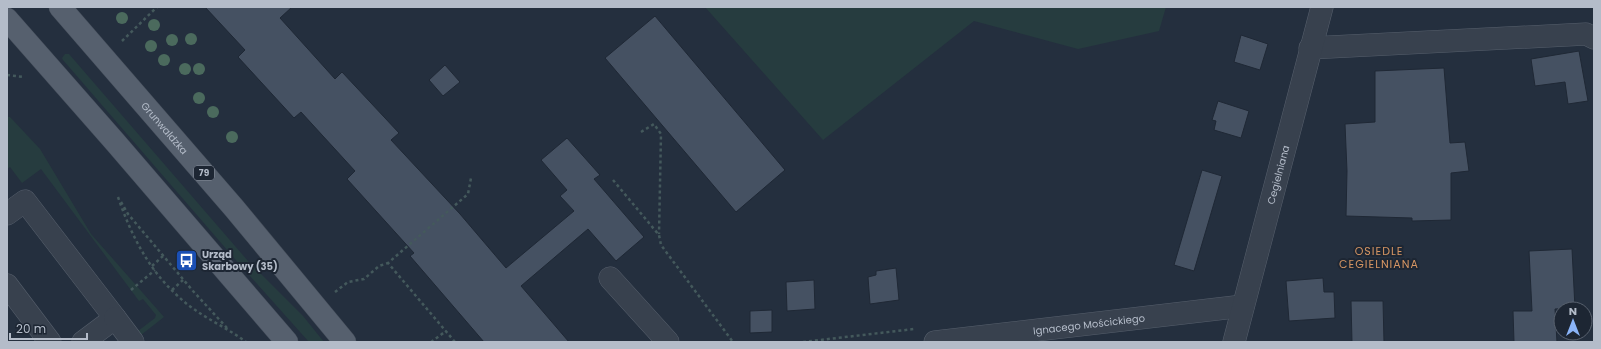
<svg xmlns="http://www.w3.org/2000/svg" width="1601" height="349" font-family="Poppins,sans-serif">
  <rect width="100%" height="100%" fill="#242f3e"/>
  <path fill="#263c3f" d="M 705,7 L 1166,7 L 1159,31 L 1078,49 L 974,21 L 823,140 Z
    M 65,54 L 69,54 L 248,261 L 303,316 L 324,342 L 309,342 L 241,266 L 63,60 L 62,58 Z
    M 7,117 L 10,117 L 40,149 L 91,234 L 164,317 L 141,335 L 138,331 L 155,318 L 156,315 L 143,299 L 139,301 L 41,169 L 22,183 L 10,167 L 7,169 Z"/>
  <path fill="#455162" stroke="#1f2835" d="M 205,7 L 292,7 L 280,18 L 335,79 L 342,72 L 399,133 L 391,140 L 460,214 L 506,268 L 574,211 L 560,196 L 567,190 L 541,160 L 567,138 L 600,175 L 594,179 L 644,237 L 616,261 L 588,229 L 521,286 L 569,342 L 484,342 L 410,256 L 414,253 L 347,179 L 355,171 L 301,112 L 294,118 L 238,57 L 245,50 Z
    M 655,16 L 785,170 L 736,212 L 605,58 Z
    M 1241,35 L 1268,44 L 1260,70 L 1234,62 Z
    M 1579,51 L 1588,101 L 1568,104 L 1565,82 L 1535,86 L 1531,59 Z
    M 445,65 L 460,82 L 443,96 L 429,80 Z
    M 1444,68 L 1450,143 L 1465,142 L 1469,171 L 1451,173 L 1451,220 L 1412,221 L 1412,218 L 1346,216 L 1347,171 L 1345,124 L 1375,122 L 1375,71 Z
    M 1218,101 L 1249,111 L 1241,138 L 1214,130 L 1216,121 L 1212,120 Z
    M 1202,170 L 1222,176 L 1194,271 L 1174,265 Z
    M 1572,249 L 1575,308 L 1555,309 L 1557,342 L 1514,342 L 1513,311 L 1532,311 L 1529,251 Z
    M 896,268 L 899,300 L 870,304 L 868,277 L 876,275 L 876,271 Z
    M 1323,278 L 1324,292 L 1334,292 L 1335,318 L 1289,321 L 1286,281 Z
    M 814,280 L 815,309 L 787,311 L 786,282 Z
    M 1351,301 L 1383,301 L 1384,342 L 1352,342 Z
    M 772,310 L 772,332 L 750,333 L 750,311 Z"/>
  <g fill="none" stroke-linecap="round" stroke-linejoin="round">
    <defs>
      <g id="minor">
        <path d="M 1310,48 L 1586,34 L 1594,38"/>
        <path d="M 7,214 L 25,201 L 115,318 L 83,342"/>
        <path d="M 610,278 L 668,342"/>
        <path d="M 7,285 L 50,342"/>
        <path d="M 115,318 L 133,342"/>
        <path id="s1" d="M 935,342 L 1243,306"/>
        <path id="s2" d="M 1234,342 L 1322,7"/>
      </g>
      <g id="major">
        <path id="s3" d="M 60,7 L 234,208 L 345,342"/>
        <path d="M 7,19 L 115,142 L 287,342"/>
      </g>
    </defs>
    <use href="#minor" stroke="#565f6c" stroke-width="23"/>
    <use href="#major" stroke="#414a57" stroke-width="23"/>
    <path stroke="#44595c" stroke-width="2.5" stroke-dasharray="3 3" stroke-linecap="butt" d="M 122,41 L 157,7
      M 7,75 L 24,77
      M 641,132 L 654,124 L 661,134 L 659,234
      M 613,180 L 659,235 L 661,245 L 733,342
      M 118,197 C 131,235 149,271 180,298 C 199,316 225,326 246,342
      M 121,202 L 128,214 L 193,291 L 227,328
      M 152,266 L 163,256
      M 131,290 L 155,270
      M 172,290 L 183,280
      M 335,292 L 348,282 L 364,279 L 379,266 L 388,263
      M 431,342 L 446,331
      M 455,342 L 388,263 L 468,194 L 471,178
      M 803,342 L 914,329"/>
    <use href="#minor" stroke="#38414e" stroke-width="22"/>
    <use href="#major" stroke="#56606e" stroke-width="22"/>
  </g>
  <g fill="#4b6a5d">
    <circle cx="122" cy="18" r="6"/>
    <circle cx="154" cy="25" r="6"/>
    <circle cx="191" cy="39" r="6"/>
    <circle cx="172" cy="40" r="6"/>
    <circle cx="151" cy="46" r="6"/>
    <circle cx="164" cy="60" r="6"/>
    <circle cx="185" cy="69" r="6"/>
    <circle cx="199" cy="69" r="6"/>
    <circle cx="199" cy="98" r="6"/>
    <circle cx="213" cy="112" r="6"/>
    <circle cx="232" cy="137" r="6"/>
  </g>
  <defs>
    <symbol id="bus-square" viewBox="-11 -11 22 22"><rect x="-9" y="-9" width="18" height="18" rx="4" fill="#1a4fb4" stroke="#1d2633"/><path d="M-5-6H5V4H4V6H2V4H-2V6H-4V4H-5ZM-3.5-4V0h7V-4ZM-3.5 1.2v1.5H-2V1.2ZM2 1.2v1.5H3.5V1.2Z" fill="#fff"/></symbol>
  </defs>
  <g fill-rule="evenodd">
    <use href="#bus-square" x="174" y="248" width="25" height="25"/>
  </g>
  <g text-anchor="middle" stroke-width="4" stroke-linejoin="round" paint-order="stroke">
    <rect fill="#1d2633" stroke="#878f9c" stroke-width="1" x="194" y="166" width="20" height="14" rx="3"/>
    <g font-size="9" font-weight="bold" fill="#b4bcc9">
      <text x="204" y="176">79</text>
    </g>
    <g font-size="10" fill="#b4bcc9" stroke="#1d2633">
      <text dy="4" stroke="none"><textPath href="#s3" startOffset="160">Grunwaldzka</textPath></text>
      <text dy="4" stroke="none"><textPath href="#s2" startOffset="173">Cegielniana</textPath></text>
      <text dy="4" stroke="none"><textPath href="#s1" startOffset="155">Ignacego Mościckiego</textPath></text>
    </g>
    <g font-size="10" font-weight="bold" fill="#b4bcc9" stroke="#1d2633" text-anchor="start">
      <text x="202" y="258">Urząd<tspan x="202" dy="12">Skarbowy (35)</tspan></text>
    </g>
    <g font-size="11" letter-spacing="1" fill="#d59563" stroke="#1d2633">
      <text x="1379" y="255">OSIEDLE<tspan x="1379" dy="13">CEGIELNIANA</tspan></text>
    </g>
  </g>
  <rect width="1601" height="349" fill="none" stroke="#b4bcc9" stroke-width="16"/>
  <g transform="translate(1573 321)"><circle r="19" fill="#1d2633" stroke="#59626f"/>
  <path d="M0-3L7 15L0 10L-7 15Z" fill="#8ab4f8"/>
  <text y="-6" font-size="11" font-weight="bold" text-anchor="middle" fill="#b4bcc9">N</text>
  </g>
  <path d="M10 333v6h77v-6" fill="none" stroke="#b4bcc9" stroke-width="2"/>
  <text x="16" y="333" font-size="12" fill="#b4bcc9" stroke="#1d2633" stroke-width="3" paint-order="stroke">20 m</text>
</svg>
